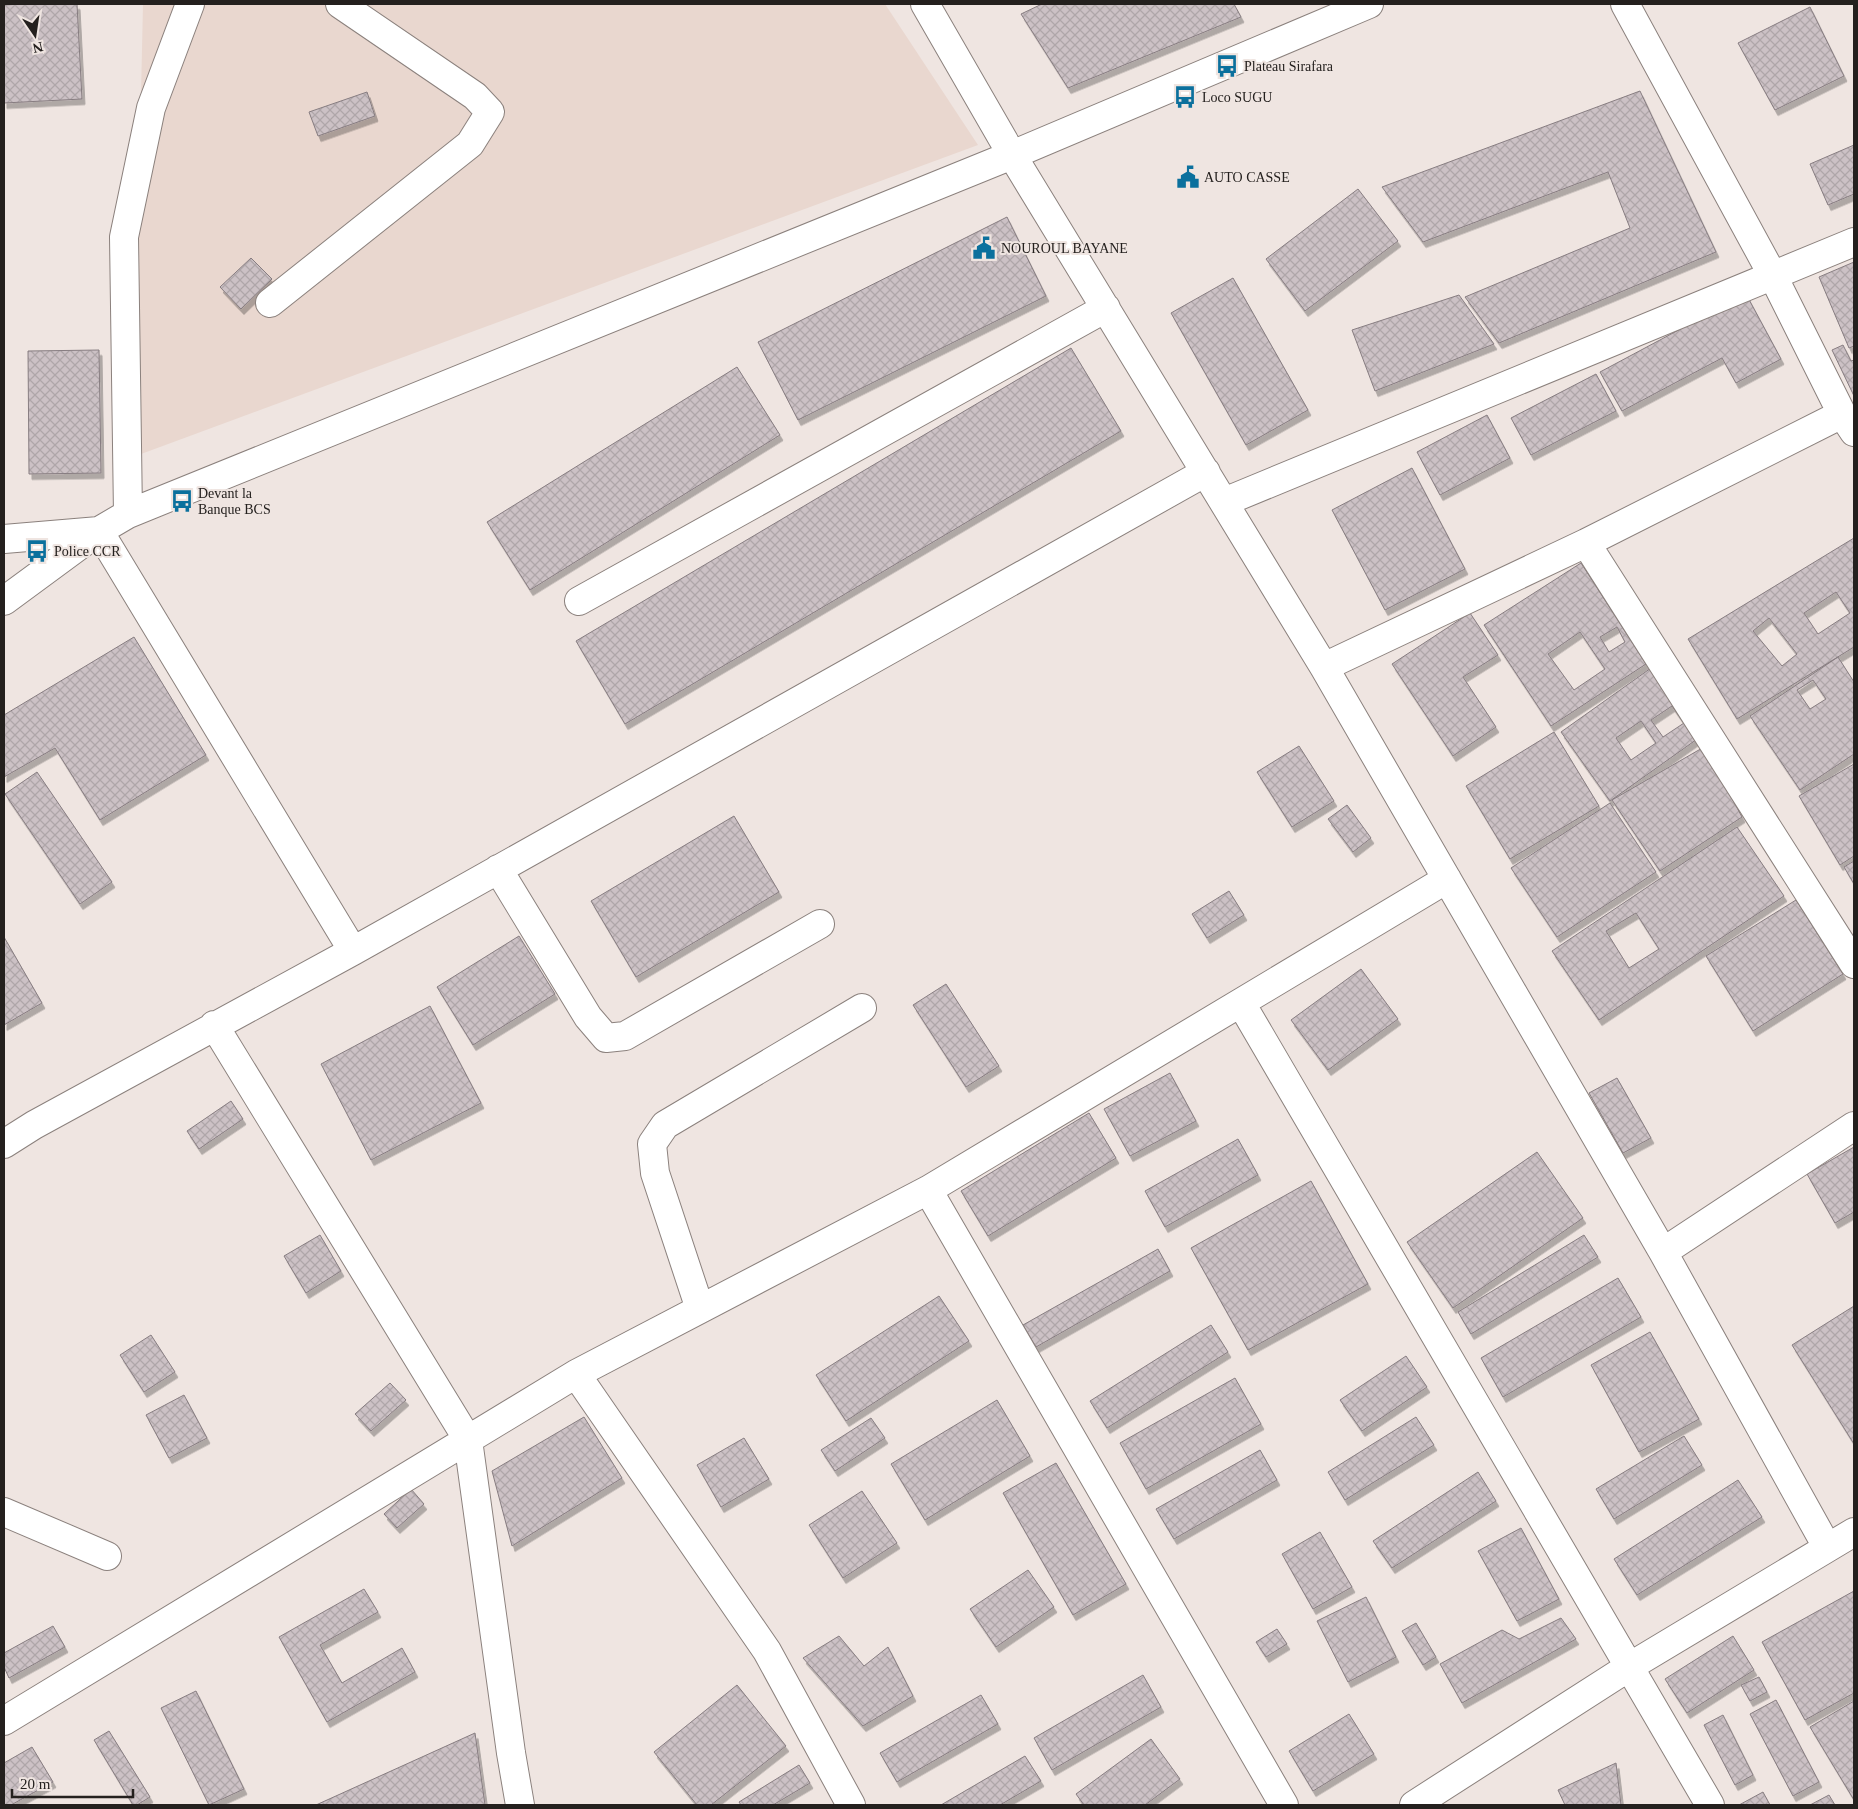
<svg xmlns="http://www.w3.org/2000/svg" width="1858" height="1809" font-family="'Times New Roman',serif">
  <defs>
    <pattern id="building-cross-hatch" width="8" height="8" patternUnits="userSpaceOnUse" patternTransform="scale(1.25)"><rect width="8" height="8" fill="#ccc1c5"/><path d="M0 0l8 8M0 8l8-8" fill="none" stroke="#afa6a9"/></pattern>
    <filter id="shadow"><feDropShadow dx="3" dy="5.5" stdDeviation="0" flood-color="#0004"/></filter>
  </defs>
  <rect width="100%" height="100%" fill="#efe5e1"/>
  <path fill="#e9d7cf" d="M 143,4 L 885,4 L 978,145 L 133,457 Z"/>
  <path fill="url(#building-cross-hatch)" stroke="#877d81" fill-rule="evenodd" filter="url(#shadow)" d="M 22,4 L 77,4 L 82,99 L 4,103 L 4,5 Z
    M 1042,4 L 1234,4 L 1241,17 L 1068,88 L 1021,14 Z
    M 1810,7 L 1844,76 L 1775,110 L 1738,43 Z
    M 1640,91 L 1716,252 L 1499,343 L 1465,297 L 1630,228 L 1608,172 L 1423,242 L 1382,187 Z
    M 367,92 L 375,116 L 318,136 L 309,112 Z
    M 1854,145 L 1854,194 L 1828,205 L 1810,164 Z
    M 1358,189 L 1398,241 L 1305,311 L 1266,259 Z
    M 1007,217 L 1046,296 L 798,420 L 758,342 Z
    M 251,258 L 272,279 L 241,309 L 220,287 Z
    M 1854,262 L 1854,346 L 1849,348 L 1819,277 Z
    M 1233,278 L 1308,410 L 1246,445 L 1171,313 Z
    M 1746,294 L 1781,359 L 1736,383 L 1722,358 L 1622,411 L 1600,372 Z
    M 1459,295 L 1494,344 L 1375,391 L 1352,330 Z
    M 1843,345 L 1851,361 L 1854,360 L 1854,396 L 1832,350 Z
    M 1071,348 L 1121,431 L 625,724 L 576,641 Z
    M 99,350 L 101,473 L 29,474 L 28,351 Z
    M 737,367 L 780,435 L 530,590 L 487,522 Z
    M 1596,374 L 1616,411 L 1531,455 L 1511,418 Z
    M 1487,415 L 1510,458 L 1440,495 L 1417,452 Z
    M 1412,468 L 1465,569 L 1385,610 L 1332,510 Z
    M 1854,538 L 1854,647 L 1737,719 L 1688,639 ZM 1836,592 L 1850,613 L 1818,634 L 1804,613 ZM 1769,618 L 1797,654 L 1782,666 L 1753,631 Z
    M 1581,563 L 1646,664 L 1551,726 L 1484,625 ZM 1617,627 L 1625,642 L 1609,652 L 1600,637 ZM 1580,632 L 1605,669 L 1574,690 L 1548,654 Z
    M 1470,613 L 1498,655 L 1463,677 L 1496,727 L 1453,756 L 1392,664 Z
    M 134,637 L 206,755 L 100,820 L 55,748 L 4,777 L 4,715 Z
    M 1838,657 L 1854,682 L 1854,754 L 1800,790 L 1750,716 ZM 1813,680 L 1826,699 L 1810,709 L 1797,690 Z
    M 1651,668 L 1700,737 L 1610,801 L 1561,732 ZM 1672,706 L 1684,723 L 1663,737 L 1651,720 ZM 1641,721 L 1656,743 L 1631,760 L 1616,738 Z
    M 1554,732 L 1599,806 L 1510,859 L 1466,786 Z
    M 1299,746 L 1334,801 L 1292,827 L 1257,772 Z
    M 1704,747 L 1742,817 L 1660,871 L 1612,800 Z
    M 1854,764 L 1854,856 L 1840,865 L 1799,796 Z
    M 37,772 L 112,882 L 80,904 L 5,794 Z
    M 1610,803 L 1656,872 L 1557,937 L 1511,868 Z
    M 1347,805 L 1371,838 L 1353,852 L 1328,819 Z
    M 734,816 L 779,892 L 636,977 L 591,901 Z
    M 1737,827 L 1784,896 L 1599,1020 L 1552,951 ZM 1636,913 L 1659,949 L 1629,968 L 1606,931 Z
    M 1854,861 L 1854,884 L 1844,867 Z
    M 1229,891 L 1244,915 L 1207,938 L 1192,914 Z
    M 1796,900 L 1843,974 L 1753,1031 L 1706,956 Z
    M 519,936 L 555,994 L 473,1045 L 437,987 Z
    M 4,937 L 42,1003 L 4,1025 Z
    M 1361,969 L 1398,1019 L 1328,1070 L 1291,1020 Z
    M 946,984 L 999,1066 L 966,1087 L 913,1005 Z
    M 430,1006 L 481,1103 L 371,1160 L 321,1064 Z
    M 1170,1073 L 1196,1121 L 1130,1156 L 1104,1109 Z
    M 1617,1078 L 1651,1138 L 1623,1153 L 1589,1093 Z
    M 231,1101 L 243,1119 L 199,1149 L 187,1131 Z
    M 1089,1113 L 1116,1158 L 988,1236 L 961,1191 Z
    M 1238,1139 L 1258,1175 L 1165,1227 L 1145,1191 Z
    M 1854,1147 L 1854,1212 L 1835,1223 L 1807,1174 Z
    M 1537,1152 L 1583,1218 L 1453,1308 L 1407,1242 Z
    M 1311,1181 L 1368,1284 L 1248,1350 L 1191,1248 Z
    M 320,1235 L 341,1271 L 306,1293 L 284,1256 Z
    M 1584,1235 L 1598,1257 L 1471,1334 L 1458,1312 Z
    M 1158,1249 L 1170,1271 L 1036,1347 L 1023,1325 Z
    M 1618,1278 L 1641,1317 L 1503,1397 L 1481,1358 Z
    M 939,1296 L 969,1341 L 846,1421 L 816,1375 Z
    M 1854,1306 L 1854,1444 L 1792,1345 Z
    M 1211,1325 L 1228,1352 L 1107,1428 L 1090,1401 Z
    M 1650,1332 L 1699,1419 L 1639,1452 L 1591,1365 Z
    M 151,1335 L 175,1372 L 144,1392 L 120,1355 Z
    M 1406,1356 L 1427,1387 L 1362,1431 L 1340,1400 Z
    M 1235,1378 L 1261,1424 L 1146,1489 L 1120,1443 Z
    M 390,1383 L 406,1400 L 371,1431 L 355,1414 Z
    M 184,1395 L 207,1438 L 169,1458 L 146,1415 Z
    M 997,1400 L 1030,1456 L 925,1520 L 891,1464 Z
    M 584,1417 L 622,1478 L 512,1546 L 492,1471 Z
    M 1416,1417 L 1434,1445 L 1345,1500 L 1328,1472 Z
    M 871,1418 L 885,1438 L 835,1471 L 821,1450 Z
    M 1684,1436 L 1702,1465 L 1614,1519 L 1596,1489 Z
    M 744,1438 L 769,1479 L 721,1507 L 697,1465 Z
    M 1260,1450 L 1277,1480 L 1174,1539 L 1156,1509 Z
    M 1056,1463 L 1126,1584 L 1073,1615 L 1003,1493 Z
    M 1478,1472 L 1496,1501 L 1392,1568 L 1373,1541 Z
    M 1738,1480 L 1762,1517 L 1637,1595 L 1614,1559 Z
    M 411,1489 L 424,1504 L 397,1528 L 384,1514 Z
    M 862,1491 L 897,1543 L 843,1578 L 809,1525 Z
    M 1521,1528 L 1559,1599 L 1517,1621 L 1478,1551 Z
    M 1320,1532 L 1352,1587 L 1313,1609 L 1282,1554 Z
    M 1028,1570 L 1054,1607 L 996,1647 L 970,1609 Z
    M 364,1589 L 378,1612 L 320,1645 L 342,1683 L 402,1648 L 415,1672 L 327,1722 L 279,1637 Z
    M 1854,1591 L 1854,1693 L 1805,1720 L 1762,1642 Z
    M 1366,1597 L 1396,1657 L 1348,1682 L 1317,1621 Z
    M 1561,1618 L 1576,1639 L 1462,1703 L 1440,1664 L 1502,1630 L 1519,1639 Z
    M 1416,1623 L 1436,1657 L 1423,1665 L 1402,1631 Z
    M 53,1626 L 65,1647 L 9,1678 L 4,1667 L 4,1653 Z
    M 1277,1629 L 1287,1644 L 1266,1657 L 1256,1642 Z
    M 839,1636 L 864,1666 L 888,1647 L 913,1696 L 863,1726 L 803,1658 Z
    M 1733,1636 L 1754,1670 L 1687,1713 L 1665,1679 Z
    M 1143,1675 L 1161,1707 L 1052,1770 L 1034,1738 Z
    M 1759,1677 L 1767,1692 L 1750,1701 L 1741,1685 Z
    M 737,1685 L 786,1746 L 711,1805 L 697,1805 L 654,1752 Z
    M 196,1691 L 244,1789 L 209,1805 L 161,1708 Z
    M 981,1695 L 998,1724 L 897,1782 L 880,1753 Z
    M 1776,1700 L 1819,1782 L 1793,1796 L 1750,1714 Z
    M 1854,1701 L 1854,1800 L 1810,1727 Z
    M 1349,1714 L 1374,1754 L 1313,1791 L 1289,1751 Z
    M 1723,1715 L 1753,1775 L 1735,1785 L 1704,1725 Z
    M 109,1731 L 150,1797 L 137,1805 L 133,1805 L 94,1740 Z
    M 475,1733 L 485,1805 L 316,1805 Z
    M 1151,1739 L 1180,1779 L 1145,1805 L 1084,1805 L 1076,1794 Z
    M 32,1747 L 53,1782 L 11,1805 L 4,1805 L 4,1763 Z
    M 1025,1756 L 1041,1781 L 1000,1805 L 941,1805 Z
    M 1616,1763 L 1621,1805 L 1565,1805 L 1558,1790 Z
    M 799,1765 L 810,1783 L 773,1805 L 741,1805 L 739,1802 Z
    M 1763,1792 L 1770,1805 L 1739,1805 Z
    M 1829,1795 L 1835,1805 L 1810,1805 Z"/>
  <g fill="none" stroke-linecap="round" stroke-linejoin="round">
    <defs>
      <path id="minor" d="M 925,4 L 1012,155 L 1324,667 L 1663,1252 L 1827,1547
        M 1625,4 L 1773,276 L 1842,414 L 1854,432
        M 270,303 L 470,144 L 490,112 L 475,96 L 340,4
        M 1224,502 L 1854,242
        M 128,514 L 124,237 L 151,108 L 190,4
        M 4,539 L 99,531 L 353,951
        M 1586,543 L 1854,964
        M 4,601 L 99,531 L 128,514 L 1012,155 L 1369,4
        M 579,601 L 1106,308
        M 1324,667 L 1586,543 L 1842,414
        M 498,869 L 588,1017 L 606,1038 L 625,1036 L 820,924
        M 1241,1003 L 1710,1805
        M 214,1025 L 468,1440 L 511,1753 L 520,1805
        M 4,1144 L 34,1125 L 353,951 L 1206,472
        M 928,1190 L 1284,1805
        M 1663,1252 L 1854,1126
        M 700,1309 L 655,1173 L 652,1144 L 665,1125 L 862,1008
        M 576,1374 L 767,1651 L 851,1805
        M 4,1512 L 107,1556
        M 4,1721 L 576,1374 L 928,1190 L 1447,879
        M 1414,1805 L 1629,1667 L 1854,1532"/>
    </defs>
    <use href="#minor" stroke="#8b817d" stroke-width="30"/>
    <use href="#minor" stroke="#fff" stroke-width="28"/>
  </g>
  <defs>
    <symbol id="bus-bare" viewBox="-9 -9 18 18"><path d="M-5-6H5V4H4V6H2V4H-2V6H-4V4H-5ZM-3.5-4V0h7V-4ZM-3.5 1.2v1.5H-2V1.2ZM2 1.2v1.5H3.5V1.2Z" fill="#0b709d" stroke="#efe5e1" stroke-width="2.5" paint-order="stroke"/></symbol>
    <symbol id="civic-bare" viewBox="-9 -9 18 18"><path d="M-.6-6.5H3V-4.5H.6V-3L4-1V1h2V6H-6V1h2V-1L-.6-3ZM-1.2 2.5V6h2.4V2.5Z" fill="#0b709d" stroke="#efe5e1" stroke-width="2.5" paint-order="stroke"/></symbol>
  </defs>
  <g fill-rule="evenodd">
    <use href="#bus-bare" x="1211" y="50" width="32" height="32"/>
    <use href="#bus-bare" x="1169" y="81" width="32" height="32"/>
    <use href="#civic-bare" x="1172" y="161" width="32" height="32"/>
    <use href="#civic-bare" x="968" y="232" width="32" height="32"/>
    <use href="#bus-bare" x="166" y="485" width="32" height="32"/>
    <use href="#bus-bare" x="21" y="535" width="32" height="32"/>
  </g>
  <g text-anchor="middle" stroke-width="4" stroke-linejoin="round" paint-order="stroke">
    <g font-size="14" fill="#24201e" stroke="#efe5e1" text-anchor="start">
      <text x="1244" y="71">Plateau Sirafara</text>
      <text x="1202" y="102">Loco SUGU</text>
      <text x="1204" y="182">AUTO CASSE</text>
      <text x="1001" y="253">NOUROUL BAYANE</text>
      <text x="198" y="498">Devant la<tspan x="198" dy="16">Banque BCS</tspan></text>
      <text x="54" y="556">Police CCR</text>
    </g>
  </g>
  <rect width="1858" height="1809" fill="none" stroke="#24201e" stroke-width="10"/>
  <g transform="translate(35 35) rotate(167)" stroke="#efe5e1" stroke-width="4" paint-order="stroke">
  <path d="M0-4L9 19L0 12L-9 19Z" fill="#24201e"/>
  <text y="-8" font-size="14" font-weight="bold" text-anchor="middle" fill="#24201e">N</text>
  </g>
  <path d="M12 1789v8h121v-8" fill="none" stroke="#24201e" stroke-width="2.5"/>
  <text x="20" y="1789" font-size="15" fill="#24201e" stroke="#efe5e1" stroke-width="4" paint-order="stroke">20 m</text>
</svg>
